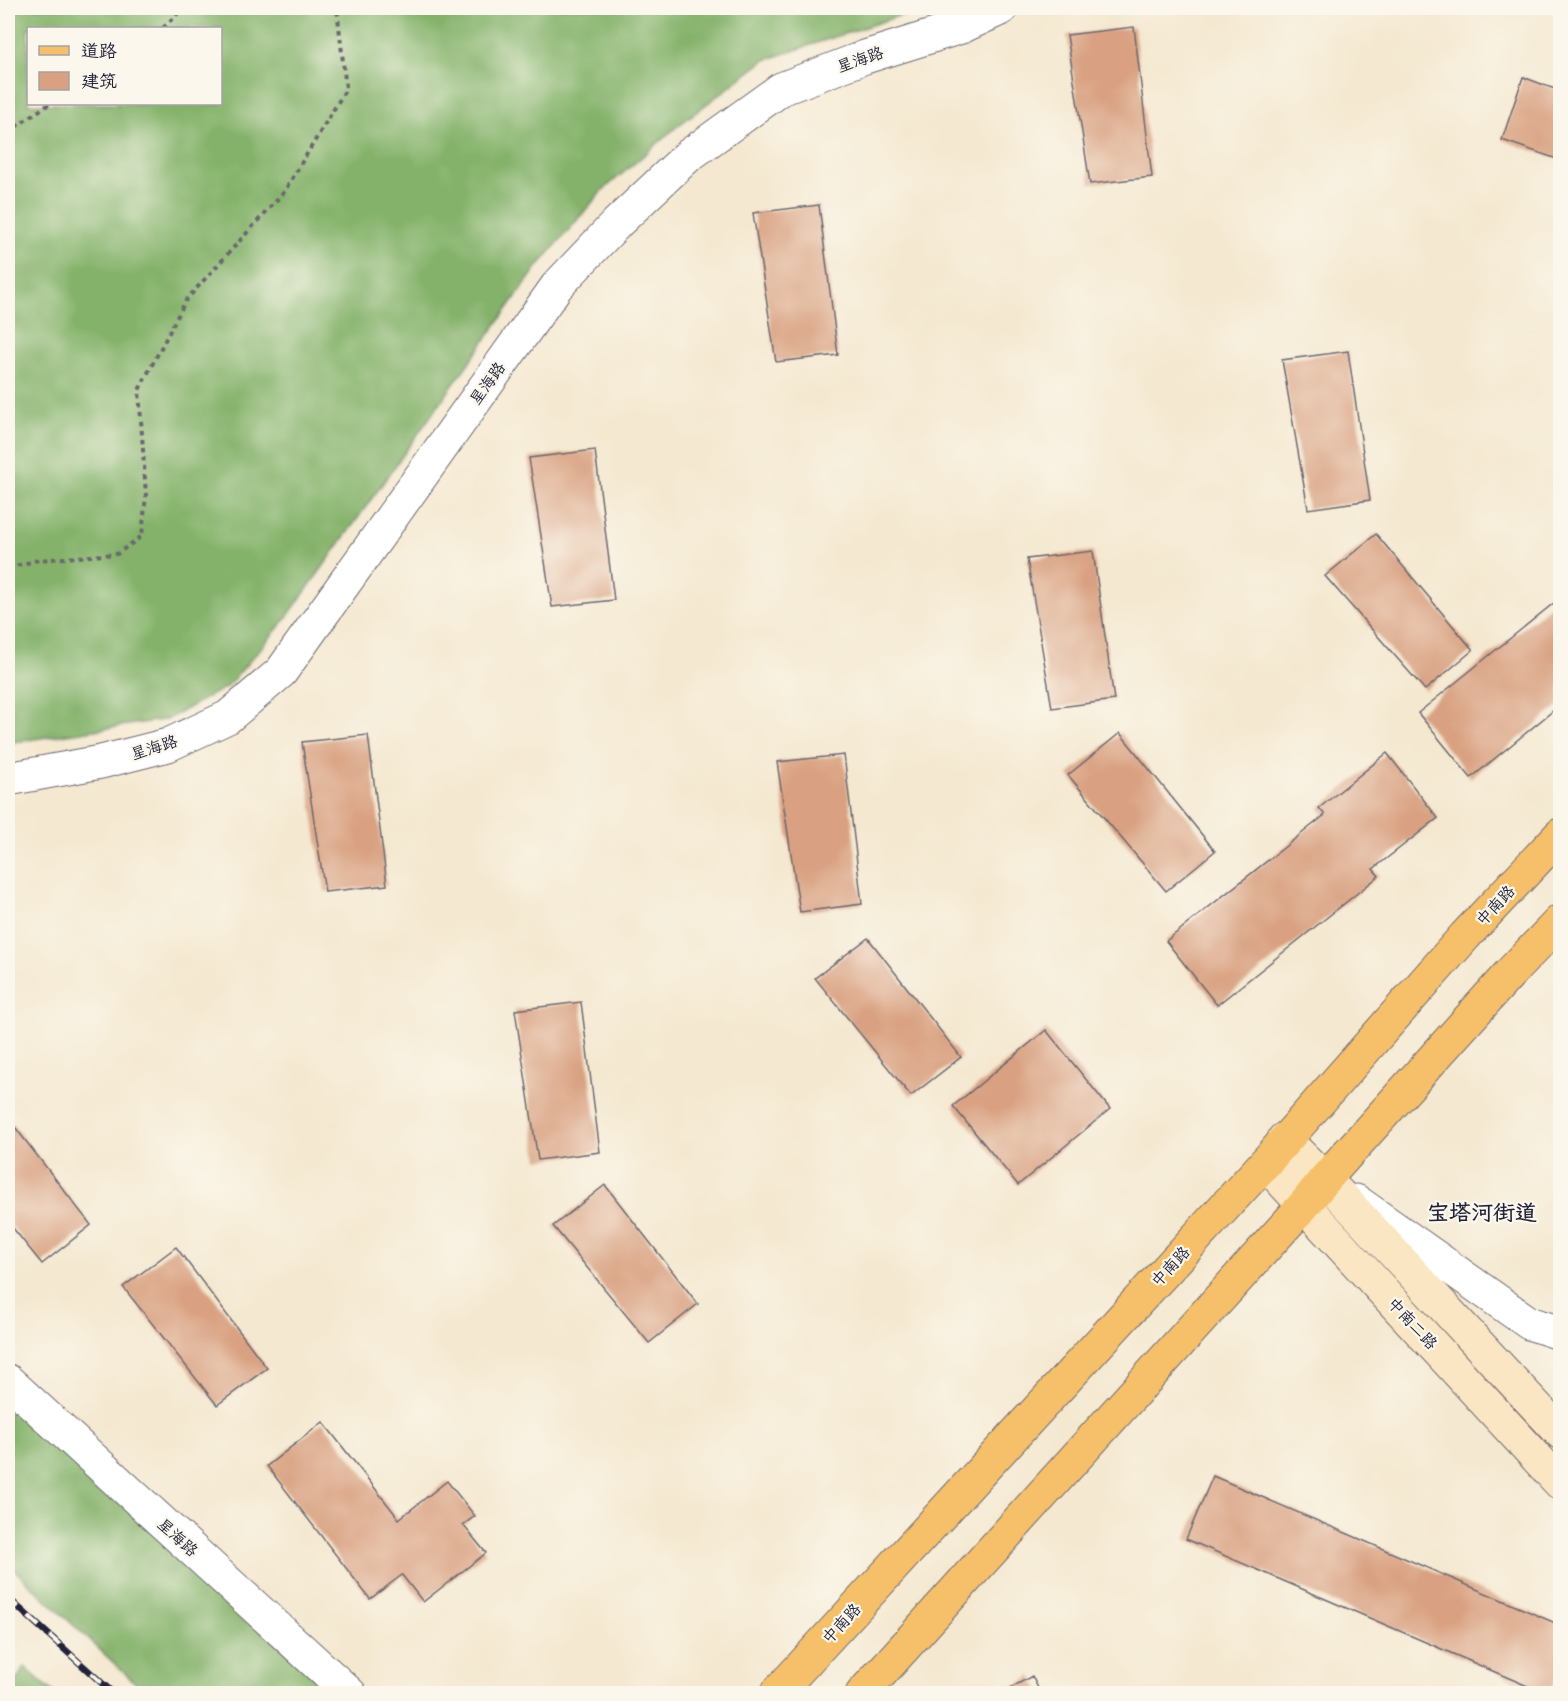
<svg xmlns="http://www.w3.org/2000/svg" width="1568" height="1701" font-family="Pangolin,'LXGW WenKai TC',sans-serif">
  <rect width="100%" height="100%" fill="#fbf7ec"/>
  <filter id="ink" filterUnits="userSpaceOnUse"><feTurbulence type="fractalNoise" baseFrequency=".0167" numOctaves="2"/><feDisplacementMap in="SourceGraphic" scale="12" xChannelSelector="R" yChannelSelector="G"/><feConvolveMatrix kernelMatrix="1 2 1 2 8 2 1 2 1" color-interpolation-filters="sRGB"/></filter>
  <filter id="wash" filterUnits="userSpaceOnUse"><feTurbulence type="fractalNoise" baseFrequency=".008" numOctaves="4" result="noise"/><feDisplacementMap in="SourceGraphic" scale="24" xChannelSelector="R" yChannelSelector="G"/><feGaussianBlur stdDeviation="1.35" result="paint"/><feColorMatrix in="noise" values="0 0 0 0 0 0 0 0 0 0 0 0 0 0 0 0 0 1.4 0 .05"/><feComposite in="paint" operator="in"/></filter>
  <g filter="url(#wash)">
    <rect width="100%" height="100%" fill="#f4e8d0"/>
    <path fill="#84b26a" stroke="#536a52" stroke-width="1.5" fill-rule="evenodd" d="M 8,8 L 923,8 L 765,60 L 679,125 L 602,191 L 538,266 L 285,620 L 228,686 L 168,719 L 8,743 ZM 28,28 L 220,28 L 220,104 L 28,104 Z
      M 8,1402 L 333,1693 L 146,1693 L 8,1564 Z
      M 25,1667 L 54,1693 L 8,1693 Z"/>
    <g id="blocks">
      <path fill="#d9a181" d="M 1134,27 L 1152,177 L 1090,184 L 1067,35 Z
        M 1523,77 L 1560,91 L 1560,160 L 1502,140 Z
        M 819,205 L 838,355 L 776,362 L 753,213 Z
        M 1348,351 L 1370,500 L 1308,509 L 1282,360 Z
        M 595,450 L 614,600 L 552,607 L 529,458 Z
        M 1376,534 L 1473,650 L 1425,690 L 1325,576 Z
        M 1093,551 L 1114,700 L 1052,708 L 1027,559 Z
        M 1560,598 L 1560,705 L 1471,778 L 1418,713 Z
        M 1120,733 L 1215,851 L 1166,891 L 1068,775 Z
        M 368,735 L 387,885 L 325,892 L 302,742 Z
        M 1387,753 L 1438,818 L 1373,869 L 1379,876 L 1217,1005 L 1166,941 L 1325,815 L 1319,808 Z
        M 844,755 L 862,904 L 800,912 L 777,762 Z
        M 868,938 L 961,1057 L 911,1096 L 815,978 Z
        M 581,1002 L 600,1152 L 538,1160 L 515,1010 Z
        M 1046,1030 L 1110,1109 L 1018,1185 L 953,1106 Z
        M 8,1118 L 91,1225 L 42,1264 L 8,1222 Z
        M 605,1185 L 698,1304 L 649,1343 L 553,1226 Z
        M 176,1247 L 267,1368 L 217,1405 L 123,1287 Z
        M 323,1422 L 399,1519 L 447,1481 L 475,1516 L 463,1525 L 486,1553 L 423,1602 L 402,1575 L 370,1599 L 267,1466 Z
        M 1213,1476 L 1560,1625 L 1560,1669 L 1550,1694 L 1546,1694 L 1186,1539 Z
        M 1032,1676 L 1041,1694 L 1000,1694 Z"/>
    </g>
  </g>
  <g filter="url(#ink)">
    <use href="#blocks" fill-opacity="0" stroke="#6c676f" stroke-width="1.5"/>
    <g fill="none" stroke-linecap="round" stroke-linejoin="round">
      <defs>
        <path id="street" d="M 8,779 L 101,762 L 168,745 L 228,717 L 281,672 L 557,286 L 617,223 L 688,156 L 781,89 L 865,57 L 961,27 L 1002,8
          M 1356,1201 L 1529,1323 L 1560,1333
          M 8,1381 L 350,1694"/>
        <path id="secondary" d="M 1284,1139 L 1325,1179 L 1560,1432
          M 1265,1163 L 1560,1483"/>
        <path id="primary" d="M 776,1694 L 1265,1163 L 1465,936 L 1560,835
          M 862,1694 L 1304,1205 L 1325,1179 L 1511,972 L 1560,921"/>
      </defs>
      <use href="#street" stroke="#6c676f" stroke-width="35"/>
      <use href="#secondary" stroke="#6c676f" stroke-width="35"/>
      <use href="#primary" stroke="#6c676f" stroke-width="35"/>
      <path stroke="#6c676f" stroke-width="4" stroke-dasharray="4.5 4.5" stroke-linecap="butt" d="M 163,28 L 183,8
        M 8,132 L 49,104
        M 8,568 L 38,560 L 117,554 L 142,536 L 146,495 L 139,390 L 186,300 L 284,192 L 346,89 L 337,8"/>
      <use href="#street" stroke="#fff" stroke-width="33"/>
      <use href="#secondary" stroke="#fbe6c4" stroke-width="33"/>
      <use href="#primary" stroke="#f6c06b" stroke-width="33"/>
      <defs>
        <path id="rail" d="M 8,1598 L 114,1694"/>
      </defs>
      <use href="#rail" stroke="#22223b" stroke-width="7"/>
      <use href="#rail" stroke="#fbf7ec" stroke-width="4.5" stroke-dasharray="14" stroke-linecap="butt"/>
    </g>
  </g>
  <g text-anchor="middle" stroke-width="4.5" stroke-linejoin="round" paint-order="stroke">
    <g font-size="16" fill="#22223b" stroke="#fbf7ec">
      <text transform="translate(860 59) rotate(-19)" y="6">星海路</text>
      <text transform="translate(487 383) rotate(-54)" y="6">星海路</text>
      <text transform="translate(154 747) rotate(-18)" y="6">星海路</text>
      <text transform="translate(1495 905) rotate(-47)" y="6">中南路</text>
      <text transform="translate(1170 1266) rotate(-47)" y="6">中南路</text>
      <text transform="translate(1413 1323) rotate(47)" y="6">中南二路</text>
      <text transform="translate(178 1537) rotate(42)" y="6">星海路</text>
      <text transform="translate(841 1623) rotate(-47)" y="6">中南路</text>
    </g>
    <g font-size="22" font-weight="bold" fill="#22223b" stroke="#fbf7ec">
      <text x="1482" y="1220">宝塔河街道</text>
    </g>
  </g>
  <rect width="1568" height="1701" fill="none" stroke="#fbf7ec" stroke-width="30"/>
  <rect x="27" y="27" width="195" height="78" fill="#fbf7ec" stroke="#a4a2a5" stroke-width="1.5"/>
  <rect x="39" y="46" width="30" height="9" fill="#f6c06b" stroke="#a4a2a5" stroke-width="1.5"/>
  <text x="81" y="57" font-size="18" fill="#22223b">道路</text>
  <rect x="39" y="72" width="30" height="18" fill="#d9a181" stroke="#a4a2a5" stroke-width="1.5"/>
  <text x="81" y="87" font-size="18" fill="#22223b">建筑</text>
</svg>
